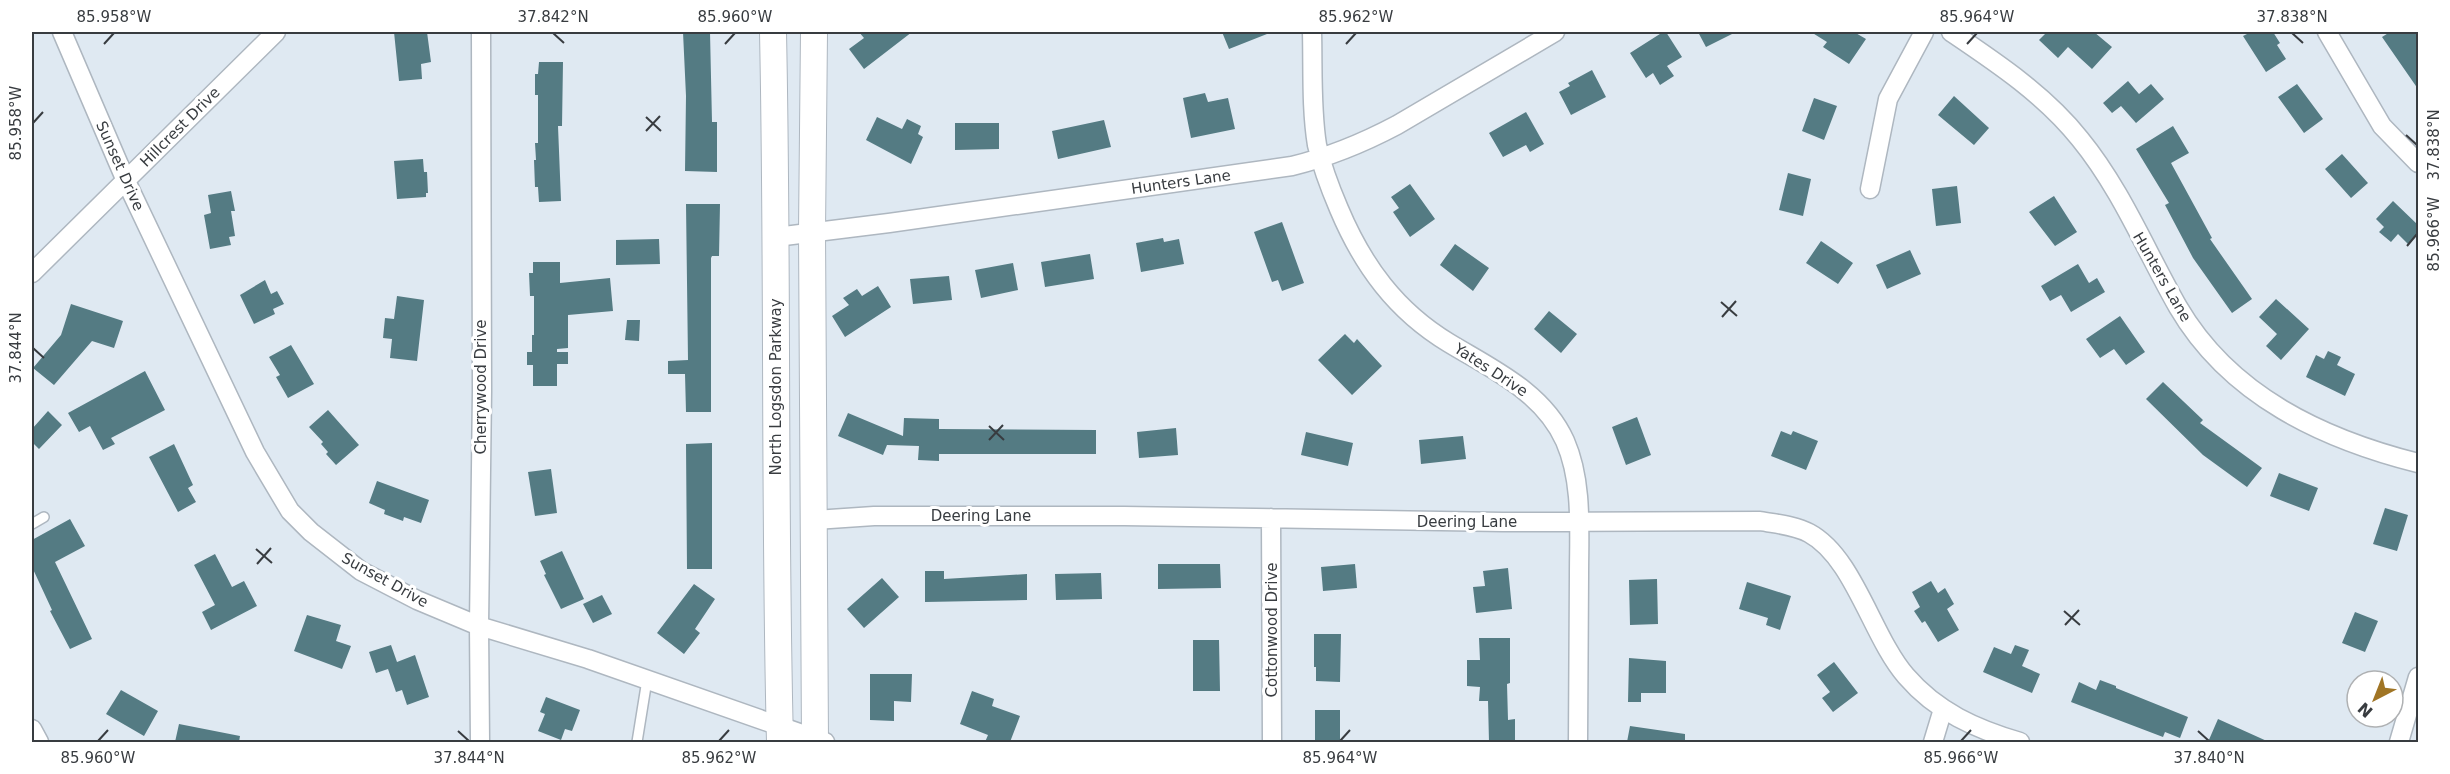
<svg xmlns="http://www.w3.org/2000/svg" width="2450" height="774" font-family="'DejaVu Sans',sans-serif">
  <rect width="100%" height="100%" fill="#dfe9f2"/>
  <path fill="#547b83" d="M 394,32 L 427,32 L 431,62 L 421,64 L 422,79 L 399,81 Z
    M 683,32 L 710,32 L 712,122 L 717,122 L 717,172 L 685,171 L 686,96 Z
    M 859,32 L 912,32 L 864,69 L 849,49 L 864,38 Z
    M 1222,32 L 1272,32 L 1229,49 Z
    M 1663,32 L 1666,32 L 1682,57 L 1667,66 L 1674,76 L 1660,85 L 1653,73 L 1646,78 L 1630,53 Z
    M 1698,32 L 1736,32 L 1706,47 Z
    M 1811,32 L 1854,32 L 1866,39 L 1849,64 L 1823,47 L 1827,42 Z
    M 2047,32 L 2094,32 L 2112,47 L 2092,69 L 2068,47 L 2058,58 L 2039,40 Z
    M 2251,32 L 2273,32 L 2280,43 L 2277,45 L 2286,59 L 2266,72 L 2243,36 Z
    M 2390,32 L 2418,32 L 2418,89 L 2382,37 Z
    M 539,62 L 563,62 L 562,126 L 558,126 L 561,201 L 539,202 L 538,187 L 535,187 L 534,160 L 536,160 L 535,143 L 538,143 L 538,95 L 535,95 L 535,74 L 538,74 Z
    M 1592,70 L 1606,97 L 1571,115 L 1559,92 L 1570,86 L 1568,83 Z
    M 2128,81 L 2139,94 L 2151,84 L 2164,99 L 2136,123 L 2121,106 L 2112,113 L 2103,103 Z
    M 2297,84 L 2323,119 L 2304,133 L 2278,97 Z
    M 1205,93 L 1208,102 L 1228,98 L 1235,129 L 1191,138 L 1183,98 Z
    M 1954,96 L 1989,128 L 1974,145 L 1938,115 Z
    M 1814,98 L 1837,106 L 1824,140 L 1802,131 Z
    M 1526,112 L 1544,144 L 1530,152 L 1526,145 L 1503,157 L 1489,133 Z
    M 877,117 L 902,129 L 907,119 L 921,126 L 918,134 L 923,137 L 911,164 L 866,140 Z
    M 1104,120 L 1111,147 L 1058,159 L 1052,131 Z
    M 955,123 L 999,123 L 999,149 L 955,150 Z
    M 2173,126 L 2189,153 L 2171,163 L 2212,238 L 2210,239 L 2252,299 L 2232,313 L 2193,258 L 2165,205 L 2169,203 L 2136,149 Z
    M 2342,154 L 2368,183 L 2351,198 L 2325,169 Z
    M 423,159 L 424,172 L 427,172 L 428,193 L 426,193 L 426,197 L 397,199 L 394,161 Z
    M 1788,173 L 1811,179 L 1803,216 L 1779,210 Z
    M 1410,184 L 1435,219 L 1410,237 L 1393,212 L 1399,208 L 1391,197 Z
    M 1957,186 L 1961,223 L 1936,226 L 1932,189 Z
    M 231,191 L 235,211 L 231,211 L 235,236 L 229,237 L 231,245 L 210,249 L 204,215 L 211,213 L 208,195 Z
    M 2054,196 L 2077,232 L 2055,246 L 2029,212 Z
    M 2393,201 L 2418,225 L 2418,233 L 2408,244 L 2398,234 L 2391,242 L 2379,232 L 2384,227 L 2376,219 Z
    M 686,204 L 720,204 L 719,256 L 712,256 L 711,258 L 711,412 L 686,412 L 685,374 L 668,374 L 668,361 L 688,360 Z
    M 1282,222 L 1304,283 L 1282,291 L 1278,280 L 1272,282 L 1254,232 Z
    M 1163,238 L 1164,242 L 1179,239 L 1184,264 L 1141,272 L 1136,243 Z
    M 659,239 L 660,264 L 616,265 L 616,240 Z
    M 1821,241 L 1853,263 L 1838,284 L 1806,263 Z
    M 1455,244 L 1489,268 L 1473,291 L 1440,265 Z
    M 1910,250 L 1921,274 L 1887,289 L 1876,265 Z
    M 1090,254 L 1094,279 L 1045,287 L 1041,262 Z
    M 533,262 L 560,262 L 560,283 L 610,278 L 613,311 L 568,315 L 568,348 L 557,349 L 557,352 L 568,352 L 568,364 L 557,364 L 557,386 L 533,386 L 533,365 L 527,365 L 527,352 L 532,352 L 532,335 L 534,335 L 534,296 L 530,296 L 529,273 L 533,273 Z
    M 1013,263 L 1018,290 L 981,298 L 975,270 Z
    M 2078,264 L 2089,283 L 2097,278 L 2105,292 L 2071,312 L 2061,295 L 2050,301 L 2041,286 Z
    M 949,276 L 952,300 L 913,304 L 910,279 Z
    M 265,280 L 271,294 L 277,291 L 284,304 L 273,309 L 275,314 L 254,324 L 240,295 Z
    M 878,286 L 891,307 L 845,337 L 832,316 L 849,305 L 843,298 L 857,289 L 862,296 Z
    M 397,296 L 424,300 L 417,361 L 390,358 L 392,339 L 383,338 L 385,318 L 394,319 Z
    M 2276,299 L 2309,329 L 2281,360 L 2266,346 L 2277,334 L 2259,317 Z
    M 71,304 L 123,321 L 114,348 L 92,341 L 54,385 L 33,368 L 61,335 Z
    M 1549,311 L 1577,334 L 1561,353 L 1534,329 Z
    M 2120,316 L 2145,352 L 2126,365 L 2114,349 L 2100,358 L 2086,339 Z
    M 627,320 L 640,320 L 639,341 L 625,340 Z
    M 1345,334 L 1354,343 L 1357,339 L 1382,366 L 1352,395 L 1318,360 Z
    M 291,345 L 314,384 L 288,398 L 276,377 L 280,375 L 269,357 Z
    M 2328,351 L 2341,357 L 2337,365 L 2355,374 L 2345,396 L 2306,377 L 2316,355 L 2324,359 Z
    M 145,371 L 165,410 L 111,438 L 115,444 L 103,450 L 90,426 L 79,432 L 68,413 Z
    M 2163,382 L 2203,420 L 2200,423 L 2262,468 L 2247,487 L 2203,455 L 2146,399 Z
    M 328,410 L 359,445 L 336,465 L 326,454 L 328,452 L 321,444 L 323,442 L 309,427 Z
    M 48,411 L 62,425 L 39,449 L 32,442 L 32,429 Z
    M 848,413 L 903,436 L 904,418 L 939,419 L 939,429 L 1096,430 L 1096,454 L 939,454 L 939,461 L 918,460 L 919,446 L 887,445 L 883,455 L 838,436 Z
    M 1637,417 L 1651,455 L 1626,465 L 1612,427 Z
    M 1176,428 L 1178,455 L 1139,458 L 1137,432 Z
    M 1781,431 L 1791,435 L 1793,431 L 1818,441 L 1806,470 L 1771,456 Z
    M 1306,432 L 1353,443 L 1348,466 L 1301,455 Z
    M 1463,436 L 1466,459 L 1421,464 L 1419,440 Z
    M 712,443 L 712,569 L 687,569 L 686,444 Z
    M 174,444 L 193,485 L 188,488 L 196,502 L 178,512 L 149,457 Z
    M 551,469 L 557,513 L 535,516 L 528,472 Z
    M 2279,473 L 2318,488 L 2309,511 L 2270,496 Z
    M 377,481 L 429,500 L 421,523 L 404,517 L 403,521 L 384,514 L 385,510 L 369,503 Z
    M 2385,508 L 2408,515 L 2397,551 L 2373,544 Z
    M 70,519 L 85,546 L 55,562 L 92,639 L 70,649 L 50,611 L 52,610 L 32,567 L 32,540 Z
    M 562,551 L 584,599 L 561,609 L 544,575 L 546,574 L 540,561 Z
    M 215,554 L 232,587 L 244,581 L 257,606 L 211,630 L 202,612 L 215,605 L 194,565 Z
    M 1158,564 L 1220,564 L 1221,588 L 1158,589 Z
    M 1355,564 L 1357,588 L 1323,591 L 1321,567 Z
    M 1508,568 L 1512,609 L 1476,613 L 1473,587 L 1485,586 L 1483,571 Z
    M 925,571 L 944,571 L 944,579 L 1027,574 L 1027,600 L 925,602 Z
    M 1101,573 L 1102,599 L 1056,600 L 1055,574 Z
    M 882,578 L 899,597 L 864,628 L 847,609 Z
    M 1657,579 L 1658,624 L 1630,625 L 1629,580 Z
    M 1931,581 L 1938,593 L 1945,588 L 1954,604 L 1947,609 L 1959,630 L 1938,642 L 1925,621 L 1922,623 L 1914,611 L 1920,607 L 1912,592 Z
    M 1747,582 L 1791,596 L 1780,630 L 1766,625 L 1768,618 L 1739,609 Z
    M 694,584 L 715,599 L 695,629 L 700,633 L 684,654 L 657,633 Z
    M 602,595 L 612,614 L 593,623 L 583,604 Z
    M 2355,612 L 2378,621 L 2365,652 L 2342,643 Z
    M 307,615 L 341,625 L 336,641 L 351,646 L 342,669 L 294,651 Z
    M 1314,634 L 1341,634 L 1340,682 L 1316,681 L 1316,667 L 1314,667 Z
    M 1479,638 L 1510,638 L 1510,683 L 1507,684 L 1508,720 L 1515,719 L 1515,742 L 1489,742 L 1488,701 L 1479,701 L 1480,687 L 1467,686 L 1467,660 L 1480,660 Z
    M 1193,640 L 1219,640 L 1220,691 L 1193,691 Z
    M 391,645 L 397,662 L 415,655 L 429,697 L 407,705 L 402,690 L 396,692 L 388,669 L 376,673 L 369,652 Z
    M 2015,645 L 2029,650 L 2022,666 L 2040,674 L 2032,693 L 1983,672 L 1994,647 L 2011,654 Z
    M 1629,658 L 1666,661 L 1666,693 L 1641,693 L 1641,702 L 1628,702 Z
    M 1834,662 L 1858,693 L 1833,712 L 1822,698 L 1830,692 L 1817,675 Z
    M 870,674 L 912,674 L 911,702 L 894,701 L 894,721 L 870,720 Z
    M 2100,680 L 2116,686 L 2116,688 L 2188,717 L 2180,738 L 2165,732 L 2163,737 L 2071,702 L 2079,682 L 2096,690 Z
    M 121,690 L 158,711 L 144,736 L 106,714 Z
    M 972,691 L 994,699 L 992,706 L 1020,716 L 1010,742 L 985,742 L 988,735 L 960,724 Z
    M 546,697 L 580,710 L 572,731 L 565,729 L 561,740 L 538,731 L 545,714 L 540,712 Z
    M 1315,710 L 1340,710 L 1340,742 L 1315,742 Z
    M 2218,719 L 2269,742 L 2208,742 Z
    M 179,724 L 240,736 L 239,742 L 175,742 Z
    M 1630,726 L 1685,734 L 1685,742 L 1627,742 Z"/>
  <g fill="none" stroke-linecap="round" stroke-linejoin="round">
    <defs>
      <path id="service" d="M 32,524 L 44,517
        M 637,742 L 647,680"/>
      <path id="minor" d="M 62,32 L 126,181 L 255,452 L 290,511 L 311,532 L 361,571 L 417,600 L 479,626 L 588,659 L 825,742
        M 1312,32 C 1313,69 1311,108 1317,145 C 1322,167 1330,188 1339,209 C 1363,266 1396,311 1449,343 C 1492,369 1543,392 1565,441 C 1583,482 1579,531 1579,575 C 1579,631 1578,687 1578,742
        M 1951,32 C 1997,63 2045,95 2080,139 C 2121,189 2146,251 2178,307 C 2230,396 2323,439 2418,463
        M 2327,32 L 2382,126 L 2418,163
        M 1870,189 L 1888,99 L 1924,32
        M 776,237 L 889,223 L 1292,166 C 1329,157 1363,143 1397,125 L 1555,32
        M 32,273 L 276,32
        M 1271,518 L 1272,742
        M 815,520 L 874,516 L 1124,516 L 1503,522 L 1760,521 C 1776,524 1794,525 1809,533 C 1854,557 1872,637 1906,676 C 1937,712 1976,729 2020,742
        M 32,729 L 39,742
        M 480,742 L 479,626 L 482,391 L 481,32
        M 1933,742 L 1943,709
        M 2399,742 L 2418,677"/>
      <path id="secondary" d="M 773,32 C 778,268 774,506 780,742
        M 814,32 L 812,231 L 815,742"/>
    </defs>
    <use href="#service" stroke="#aeb7c0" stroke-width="12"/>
    <use href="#minor" stroke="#aeb7c0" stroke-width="21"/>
    <use href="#secondary" stroke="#aeb7c0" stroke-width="28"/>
    <use href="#service" stroke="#fff" stroke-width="9"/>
    <use href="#minor" stroke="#fff" stroke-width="18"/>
    <use href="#secondary" stroke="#fff" stroke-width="26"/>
  </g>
  <path fill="none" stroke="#383c40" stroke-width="2" d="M 553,33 L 564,43M 2292,33 L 2303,43M 104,44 L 114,33M 725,44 L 735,33M 1346,44 L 1356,33M 1967,44 L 1977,33M 646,117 L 661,131M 33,123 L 43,112M 646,131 L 660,116M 2406,135 L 2417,145M 2407,246 L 2417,234M 1721,302 L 1737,316M 1722,317 L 1736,301M 33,348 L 44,358M 989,426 L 1004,440M 989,440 L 1003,425M 256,549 L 272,563M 257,564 L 271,548M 2064,611 L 2080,625M 2065,625 L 2079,610M 458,731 L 469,741M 2198,731 L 2209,741M 98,741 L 108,730M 719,741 L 729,730M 1340,741 L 1350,730M 1961,741 L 1971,730"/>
  <g text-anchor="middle" stroke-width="6" stroke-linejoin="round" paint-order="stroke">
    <g font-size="15" fill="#383c40" stroke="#fff">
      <text transform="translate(180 127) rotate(-45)" y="5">Hillcrest Drive</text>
      <text transform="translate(120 166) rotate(66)" y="5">Sunset Drive</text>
      <text transform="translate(1181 182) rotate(-8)" y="5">Hunters Lane</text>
      <text transform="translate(2162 277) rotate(60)" y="5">Hunters Lane</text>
      <text transform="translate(1491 370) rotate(33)" y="5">Yates Drive</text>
      <text transform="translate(481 387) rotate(-90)" y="5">Cherrywood Drive</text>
      <text transform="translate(776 387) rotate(-90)" y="5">North Logsdon Parkway</text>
      <text x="981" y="521">Deering Lane</text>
      <text x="1467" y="527">Deering Lane</text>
      <text transform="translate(385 580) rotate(29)" y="5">Sunset Drive</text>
      <text transform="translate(1272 630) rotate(-90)" y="5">Cottonwood Drive</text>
    </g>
  </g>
  <rect width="2450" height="774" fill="none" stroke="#ffffff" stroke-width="66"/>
  <g transform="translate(2375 699) rotate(222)"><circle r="28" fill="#ffffff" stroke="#afb1b3" stroke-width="1.5"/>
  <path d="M0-4.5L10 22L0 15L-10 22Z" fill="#a07525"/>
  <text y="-9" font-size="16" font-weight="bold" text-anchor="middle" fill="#383c40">N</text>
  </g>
  <rect x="33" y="33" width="2384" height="708" fill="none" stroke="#383c40" stroke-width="2"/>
  <g font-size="15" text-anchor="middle" fill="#383c40">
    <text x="114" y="22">85.958°W</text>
    <text x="553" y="22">37.842°N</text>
    <text x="735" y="22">85.960°W</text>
    <text x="1356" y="22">85.962°W</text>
    <text x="1977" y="22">85.964°W</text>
    <text x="2292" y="22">37.838°N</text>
    <text transform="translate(16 123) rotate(-90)" y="5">85.958°W</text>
    <text transform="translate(2434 145) rotate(-90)" y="5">37.838°N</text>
    <text transform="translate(2434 234) rotate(-90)" y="5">85.966°W</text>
    <text transform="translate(16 348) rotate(-90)" y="5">37.844°N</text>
    <text x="98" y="763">85.960°W</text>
    <text x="469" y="763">37.844°N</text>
    <text x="719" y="763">85.962°W</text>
    <text x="1340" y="763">85.964°W</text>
    <text x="1961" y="763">85.966°W</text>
    <text x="2209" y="763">37.840°N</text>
  </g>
</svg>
